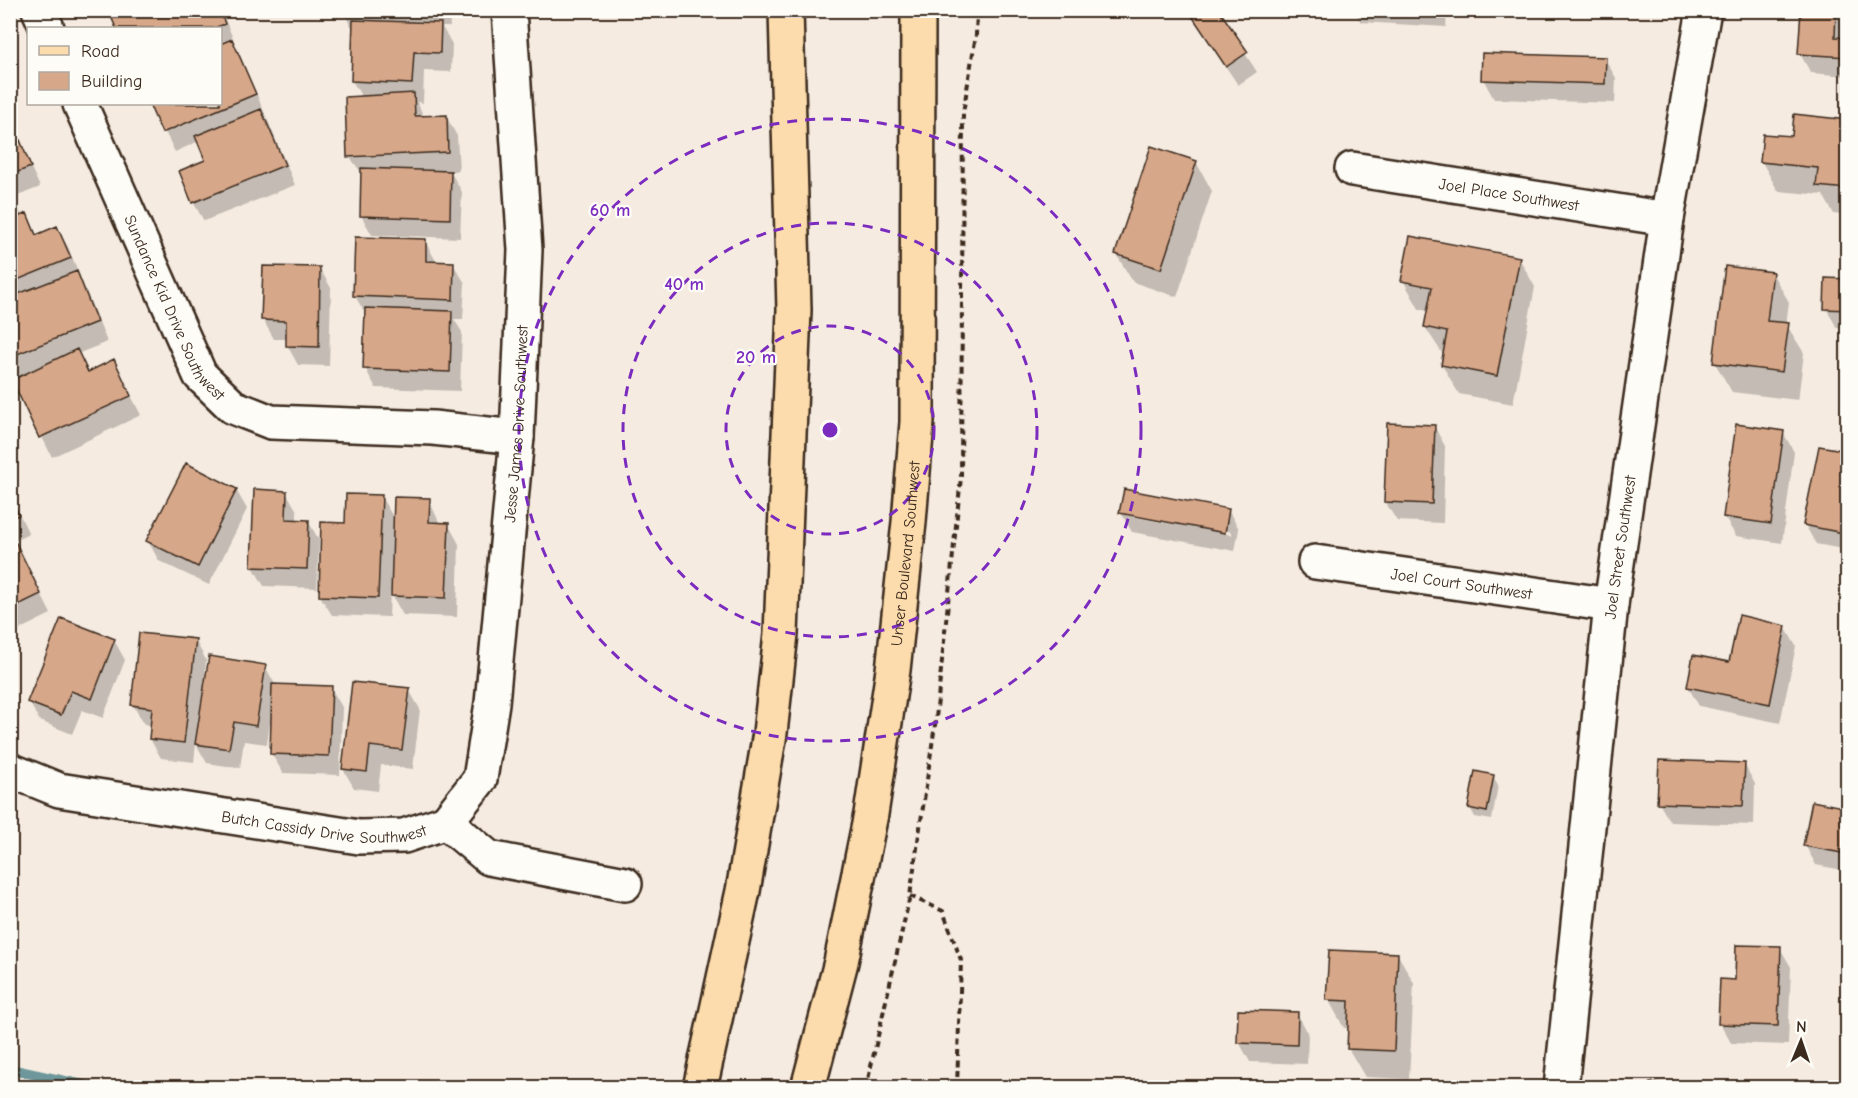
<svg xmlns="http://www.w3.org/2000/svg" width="1858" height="1098" font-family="'Comic Neue',sans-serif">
  <rect width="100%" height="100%" fill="#f5ebe1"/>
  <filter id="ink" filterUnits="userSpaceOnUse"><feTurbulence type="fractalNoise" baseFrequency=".0167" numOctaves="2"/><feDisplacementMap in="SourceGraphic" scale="12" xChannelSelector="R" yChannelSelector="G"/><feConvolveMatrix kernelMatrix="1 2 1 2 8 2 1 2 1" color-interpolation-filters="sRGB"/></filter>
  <g filter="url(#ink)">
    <path fill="#0003" fill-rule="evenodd" d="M 110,10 L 221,10 L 295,185 L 204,221 L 193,202 L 207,161 L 199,141 L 175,152 L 151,104 L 220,104 L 220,28 L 118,28 Z
      M 342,10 L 449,10 L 450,27 L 442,27 L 452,44 L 451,72 L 424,71 L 423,103 L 417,102 L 424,117 L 446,116 L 457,136 L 459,171 L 450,171 L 462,192 L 460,238 L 372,235 L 361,215 L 363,175 L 349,156 L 362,97 L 352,81 L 354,31 Z
      M 1188,10 L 1217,10 L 1257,72 L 1238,85 Z
      M 1354,10 L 1447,10 L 1446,27 L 1361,22 Z
      M 1803,10 L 1848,10 L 1848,76 L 1811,73 L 1800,54 Z
      M 1605,59 L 1616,78 L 1615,103 L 1494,99 L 1483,79 Z
      M 10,118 L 19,137 L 10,141 Z
      M 1848,121 L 1848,216 L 1834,214 L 1823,195 L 1778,191 L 1762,162 L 1794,138 Z
      M 19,142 L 40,187 L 15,197 L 22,217 L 26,215 L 38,236 L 57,228 L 68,247 L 107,342 L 77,354 L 88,373 L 113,361 L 141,415 L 52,457 L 14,381 L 17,379 L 10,368 L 10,145 Z
      M 1196,162 L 1212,191 L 1177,297 L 1133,282 L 1116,254 Z
      M 425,241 L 437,263 L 453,264 L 465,283 L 463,319 L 454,319 L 462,332 L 460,391 L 376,388 L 365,368 L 366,315 L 355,296 Z
      M 1519,258 L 1535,287 L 1513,404 L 1459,394 L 1442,365 L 1444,356 L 1425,327 L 1428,311 L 1419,309 L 1403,280 Z
      M 320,269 L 331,288 L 329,366 L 298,365 L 287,345 L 287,339 L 274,339 L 263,320 Z
      M 1772,273 L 1789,302 L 1786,324 L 1804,353 L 1798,400 L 1732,392 L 1715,363 Z
      M 1848,281 L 1848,328 L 1837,328 L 1826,308 Z
      M 1388,425 L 1434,426 L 1445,446 L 1443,523 L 1397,521 L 1385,502 Z
      M 1783,432 L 1794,452 L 1782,543 L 1736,536 L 1724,517 Z
      M 1848,453 L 1848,550 L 1816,544 L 1805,525 Z
      M 236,490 L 247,509 L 209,585 L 159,561 L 148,541 Z
      M 256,491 L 286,492 L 297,511 L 297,521 L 308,521 L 319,540 L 317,588 L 264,586 L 253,567 Z
      M 10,495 L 29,534 L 10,543 Z
      M 381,497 L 395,520 L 429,500 L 440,524 L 448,524 L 459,544 L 457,617 L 403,615 L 390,592 L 389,617 L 332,615 L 320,596 L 347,525 Z
      M 1228,510 L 1239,529 L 1235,551 L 1132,532 L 1121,513 ZM 1133,514 L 1232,532 L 1232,535 L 1133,517 Z
      M 10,547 L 26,564 L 51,614 L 10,634 Z
      M 1785,627 L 1796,646 L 1780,723 L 1699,706 L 1688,687 L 1731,664 Z
      M 114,640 L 125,660 L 103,718 L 82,710 L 72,734 L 40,721 L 29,702 Z
      M 195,640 L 206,660 L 205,673 L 265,666 L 276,686 L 331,688 L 342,707 L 340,775 L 283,773 L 271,753 L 270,722 L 267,744 L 244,741 L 240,768 L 207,763 L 196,744 L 194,762 L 161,758 L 150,739 L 152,725 L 144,724 L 133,705 Z
      M 409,690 L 420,709 L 413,769 L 381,765 L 378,791 L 354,788 L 343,769 Z
      M 1744,764 L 1755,784 L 1754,825 L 1670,822 L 1659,803 Z
      M 1493,776 L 1498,785 L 1492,820 L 1475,817 L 1470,808 Z
      M 1848,809 L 1848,871 L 1816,865 L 1805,845 Z
      M 1780,948 L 1791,967 L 1788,1045 L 1731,1043 L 1720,1023 L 1736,981 Z
      M 1398,955 L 1414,983 L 1409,1079 L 1365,1077 L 1348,1048 L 1349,1028 L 1344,1028 L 1328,999 Z
      M 1297,1013 L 1308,1033 L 1307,1064 L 1250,1062 L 1239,1042 Z"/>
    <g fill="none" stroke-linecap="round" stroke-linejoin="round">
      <path stroke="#6d979a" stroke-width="10" d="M 10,1069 L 97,1088"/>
    </g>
    <path fill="#d7a789" stroke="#3b2a1e" stroke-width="1.5" d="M 118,10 L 220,10 L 225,24 L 214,28 L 116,28 L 110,14 Z
      M 1188,10 L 1219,10 L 1248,52 L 1226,67 Z
      M 1801,10 L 1836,10 L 1835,37 L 1848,38 L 1848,57 L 1798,54 Z
      M 353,20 L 441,23 L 440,53 L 414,52 L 412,84 L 351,81 Z
      M 232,39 L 256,94 L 162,133 L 149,104 L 220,104 L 220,44 Z
      M 1482,53 L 1606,57 L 1605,84 L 1481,80 Z
      M 414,93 L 415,116 L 447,115 L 448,152 L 347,157 L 345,97 Z
      M 261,109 L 285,165 L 192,203 L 179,171 L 205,160 L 195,136 Z
      M 1794,114 L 1848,120 L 1848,189 L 1816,186 L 1818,168 L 1760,162 L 1763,134 L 1792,136 Z
      M 20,140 L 31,167 L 10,175 L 10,144 Z
      M 1151,146 L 1197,161 L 1161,269 L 1115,254 Z
      M 361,168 L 451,171 L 450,219 L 360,216 Z
      M 27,213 L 36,235 L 57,226 L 71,258 L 10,283 L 10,220 Z
      M 1410,236 L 1520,257 L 1497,376 L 1441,365 L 1447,332 L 1424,327 L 1432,287 L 1401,281 Z
      M 355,237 L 426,239 L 426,261 L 454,262 L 453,300 L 353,296 Z
      M 263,266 L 320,267 L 319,347 L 286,346 L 286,321 L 261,320 Z
      M 1725,266 L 1773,272 L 1767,321 L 1789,323 L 1782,372 L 1713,363 Z
      M 77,271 L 97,322 L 10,357 L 10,297 Z
      M 1825,278 L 1848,279 L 1848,310 L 1824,309 Z
      M 365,308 L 452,311 L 450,372 L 363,369 Z
      M 77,349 L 88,372 L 114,359 L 131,396 L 39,438 L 12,380 Z
      M 1387,423 L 1435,425 L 1432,504 L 1384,502 Z
      M 1736,424 L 1784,431 L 1771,524 L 1723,517 Z
      M 1819,446 L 1848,451 L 1848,534 L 1803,525 Z
      M 186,463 L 237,489 L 198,567 L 146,541 Z
      M 254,489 L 287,491 L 286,519 L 309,520 L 307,569 L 251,567 Z
      M 1124,489 L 1229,509 L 1225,533 L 1119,513 Z
      M 346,494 L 382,495 L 378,598 L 319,596 L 321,522 L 345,523 Z
      M 10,497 L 19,515 L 10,518 Z
      M 394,497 L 430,498 L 429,522 L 449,523 L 446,598 L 391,596 Z
      M 16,543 L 41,594 L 10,609 L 10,545 Z
      M 1739,615 L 1786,626 L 1770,704 L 1687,687 L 1693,655 L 1729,662 Z
      M 61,618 L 115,639 L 92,699 L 71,691 L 61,715 L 27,702 Z
      M 139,633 L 196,639 L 184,743 L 149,739 L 152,708 L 131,705 Z
      M 209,656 L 266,665 L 256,726 L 234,722 L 229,749 L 195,744 Z
      M 352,682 L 410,688 L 402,750 L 370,746 L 367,772 L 342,769 Z
      M 272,684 L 332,686 L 329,756 L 270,754 Z
      M 1659,760 L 1745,763 L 1743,806 L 1657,803 Z
      M 1475,771 L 1494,775 L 1487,812 L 1468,808 Z
      M 1812,801 L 1848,808 L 1848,854 L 1803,846 Z
      M 1736,945 L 1781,946 L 1778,1026 L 1718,1024 L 1720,979 L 1735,980 Z
      M 1329,950 L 1398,953 L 1394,1051 L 1347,1049 L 1349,1001 L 1326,1000 Z
      M 1238,1010 L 1298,1012 L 1297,1045 L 1237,1043 Z
      M 1650,1083 L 1680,1088 L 1649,1088 Z"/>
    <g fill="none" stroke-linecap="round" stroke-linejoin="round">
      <defs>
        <g id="minor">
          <path d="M 39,10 L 47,28"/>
          <path id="s1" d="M 80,104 L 200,375 L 233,407 L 271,422 L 433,428 L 517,437"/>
          <path id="s2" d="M 1352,169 L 1667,219"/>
          <path id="s3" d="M 1315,562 L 1611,605"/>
          <path id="s4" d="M 10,770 L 59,790 L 359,837 L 404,836 L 446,822 L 489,858 L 625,884"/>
          <path id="s5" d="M 446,822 L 480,779 L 492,703 L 517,437 L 525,250 L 509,10"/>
          <path id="s6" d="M 1561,1088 L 1611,605 L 1667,219 L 1704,10"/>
        </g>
        <g id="major">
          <path d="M 700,1088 L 743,891 L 770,733 L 781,634 L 794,310 L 786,10"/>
          <path id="s7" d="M 808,1088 L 841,962 L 871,814 L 893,670 L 909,522 L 917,422 L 918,10"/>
        </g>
      </defs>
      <use href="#minor" stroke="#3b2a1e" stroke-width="38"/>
      <use href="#major" stroke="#3b2a1e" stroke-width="38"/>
      <path stroke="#3b2a1e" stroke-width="4" stroke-dasharray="6 4.5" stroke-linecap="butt" d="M 910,896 L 943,911 L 961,960 L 957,1088
        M 866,1088 L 910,896 L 936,718 L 961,477 L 963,113 L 976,35 L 977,10"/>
      <use href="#minor" stroke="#fdfcf7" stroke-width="33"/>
      <use href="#major" stroke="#fcdcac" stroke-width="33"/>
    </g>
  </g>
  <g fill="none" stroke="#7b2cbf" stroke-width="3" stroke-dasharray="10 8">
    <circle cx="830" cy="430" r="104"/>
    <circle cx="830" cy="430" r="207"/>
    <circle cx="830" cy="430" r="311"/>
  </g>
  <g text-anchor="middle" stroke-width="4.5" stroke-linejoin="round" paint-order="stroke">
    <g font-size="16" fill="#3b2a1e" stroke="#fdfcf7">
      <text dy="6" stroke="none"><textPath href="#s2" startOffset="159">Joel Place Southwest</textPath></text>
      <text dy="6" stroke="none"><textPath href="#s1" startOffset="225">Sundance Kid Drive Southwest</textPath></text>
      <text dy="6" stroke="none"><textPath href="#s5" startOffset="412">Jesse James Drive Southwest</textPath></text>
      <text dy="6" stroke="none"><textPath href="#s6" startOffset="544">Joel Street Southwest</textPath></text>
      <text dy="6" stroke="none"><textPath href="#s7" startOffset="544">Unser Boulevard Southwest</textPath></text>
      <text dy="6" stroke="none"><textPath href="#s3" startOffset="148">Joel Court Southwest</textPath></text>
      <text dy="6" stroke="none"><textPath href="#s4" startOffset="321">Butch Cassidy Drive Southwest</textPath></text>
    </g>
  </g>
  <circle cx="830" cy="430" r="9" fill="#7b2cbf" stroke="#fdfcf7" stroke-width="3"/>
  <g font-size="18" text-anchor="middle" font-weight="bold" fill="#7b2cbf" stroke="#fdfcf7" stroke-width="4.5" stroke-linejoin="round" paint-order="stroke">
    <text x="610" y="216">60 m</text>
    <text x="684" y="290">40 m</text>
    <text x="756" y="363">20 m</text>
  </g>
  <rect width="1858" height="1098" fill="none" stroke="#fdfcf7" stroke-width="36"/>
  <rect x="18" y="18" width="1822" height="1062" fill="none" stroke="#3b2a1e" stroke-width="2" filter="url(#ink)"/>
  <rect x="27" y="27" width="195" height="78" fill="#fdfcf7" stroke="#afa8a0" stroke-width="1.5"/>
  <rect x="39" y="46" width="30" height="9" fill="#fcdcac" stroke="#afa8a0" stroke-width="1.5"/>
  <text x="81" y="57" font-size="18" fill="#3b2a1e">Road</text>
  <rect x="39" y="72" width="30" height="18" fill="#d7a789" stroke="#afa8a0" stroke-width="1.5"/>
  <text x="81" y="87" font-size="18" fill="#3b2a1e">Building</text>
  <g transform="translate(1801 1041) rotate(2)" stroke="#fdfcf7" stroke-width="4.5" paint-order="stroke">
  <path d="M0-4.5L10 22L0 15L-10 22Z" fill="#3b2a1e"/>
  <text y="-9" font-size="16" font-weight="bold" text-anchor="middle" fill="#3b2a1e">N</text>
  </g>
</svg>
